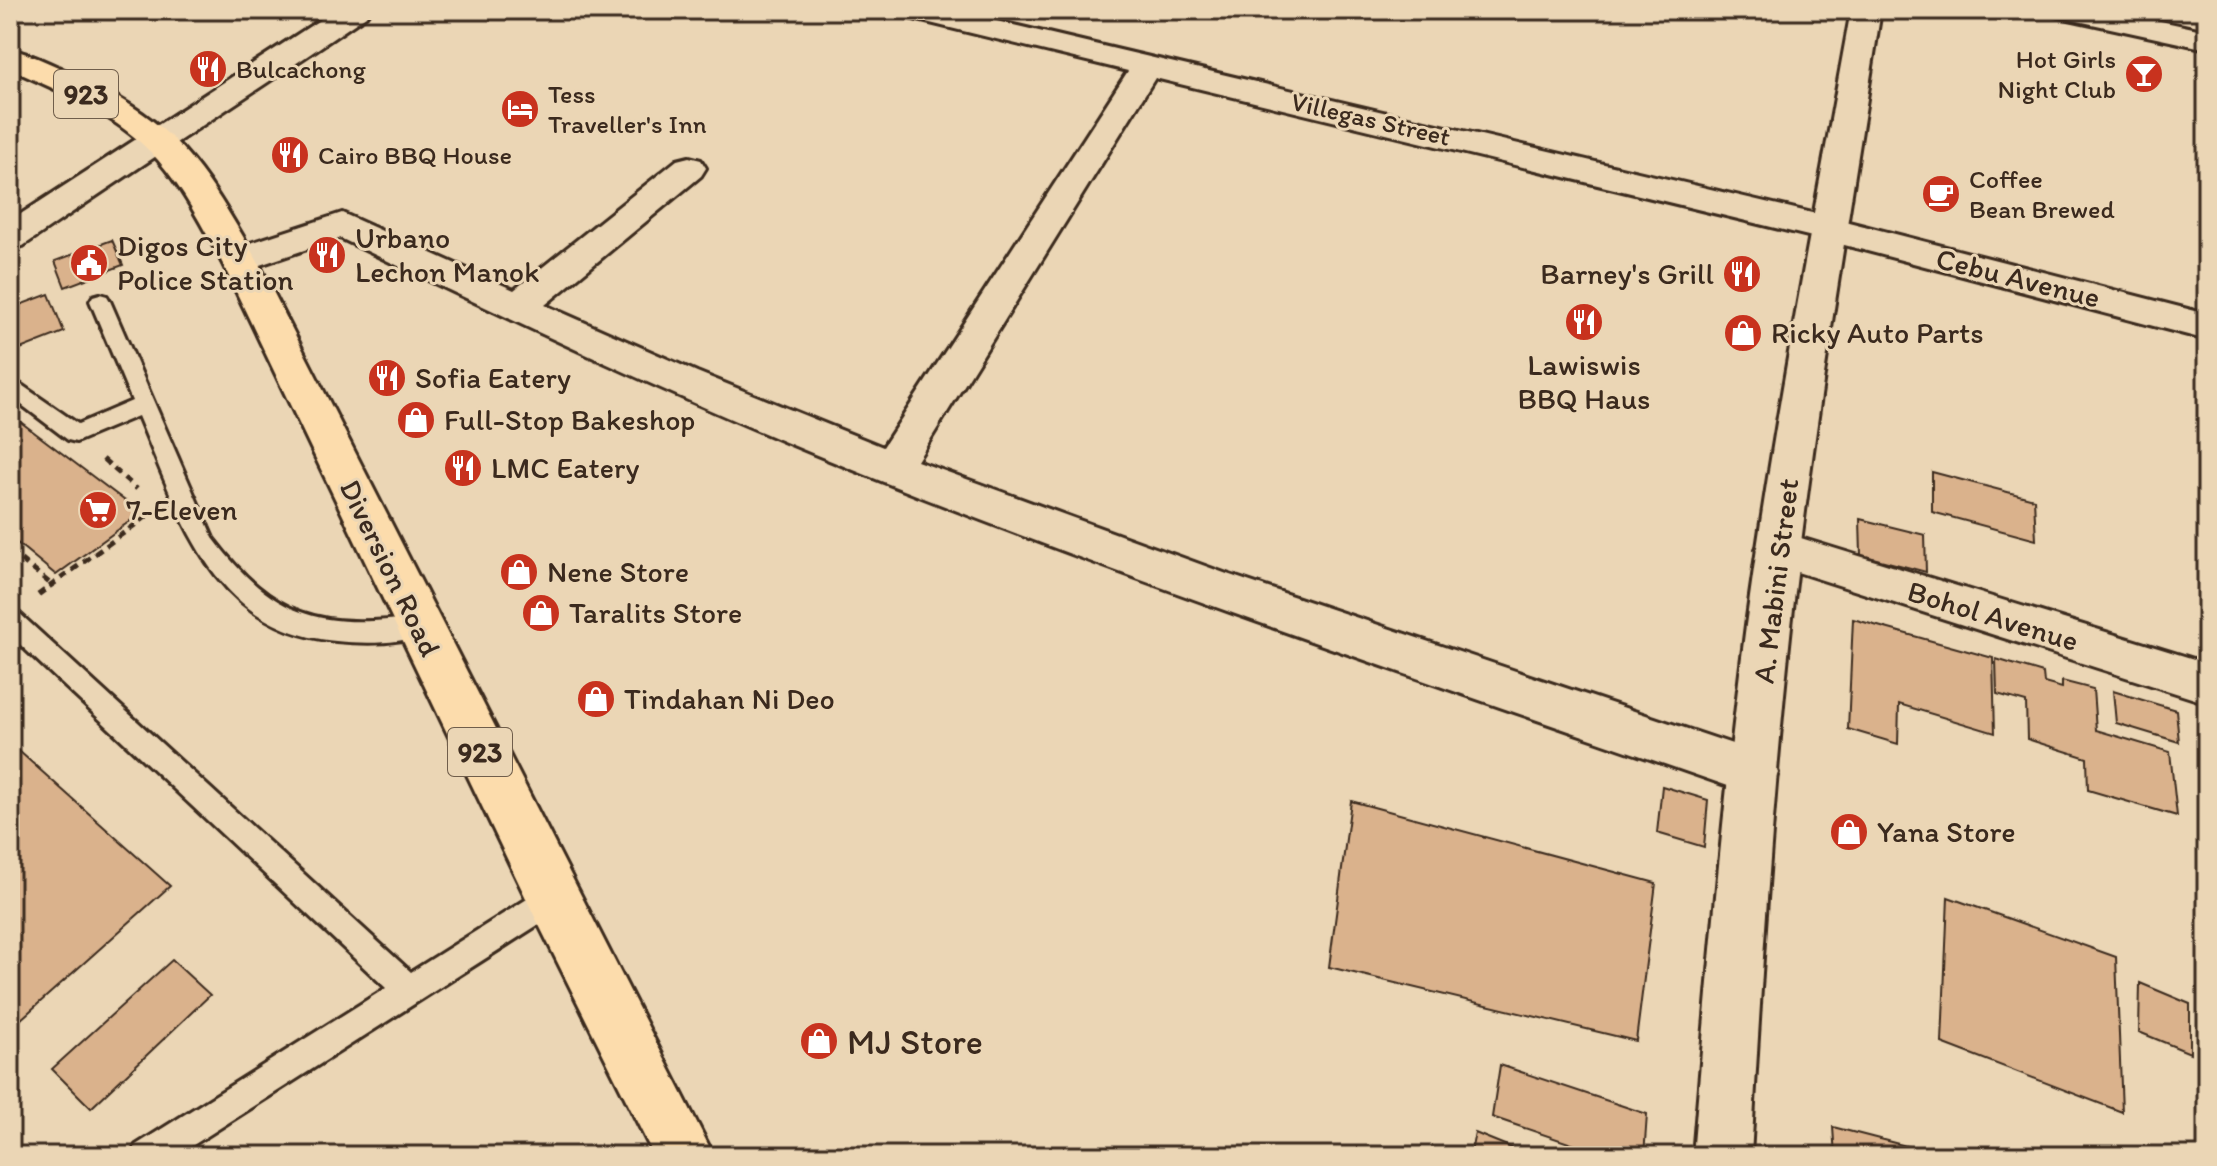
<svg xmlns="http://www.w3.org/2000/svg" width="2217" height="1166" font-family="Itim,sans-serif">
  <rect width="100%" height="100%" fill="#ebd6b5"/>
  <filter id="ink" filterUnits="userSpaceOnUse"><feTurbulence type="fractalNoise" baseFrequency=".0125" numOctaves="2"/><feDisplacementMap in="SourceGraphic" scale="16" xChannelSelector="R" yChannelSelector="G"/><feConvolveMatrix kernelMatrix="1 2 1 2 8 2 1 2 1" color-interpolation-filters="sRGB"/></filter>
  <g filter="url(#ink)">
    <path fill="#dab28c" stroke="#3b2a1e" stroke-width="2" d="M 112,240 L 123,265 L 65,287 L 55,261 Z
      M 49,294 L 64,332 L 10,353 L 10,319 L 17,316 L 14,307 Z
      M 10,414 L 141,513 L 56,575 L 10,537 Z
      M 1932,472 L 2034,499 L 2036,540 L 1932,512 Z
      M 1860,519 L 1925,535 L 1926,572 L 1861,555 Z
      M 1853,619 L 1993,658 L 1995,733 L 1899,704 L 1898,744 L 1848,729 Z
      M 1996,659 L 2043,673 L 2044,683 L 2062,688 L 2062,681 L 2093,689 L 2096,730 L 2170,752 L 2177,816 L 2088,790 L 2087,758 L 2027,739 L 2026,702 L 1997,694 Z
      M 2113,691 L 2176,710 L 2179,742 L 2116,723 Z
      M 10,743 L 170,886 L 10,1029 Z
      M 1662,786 L 1708,800 L 1704,847 L 1657,833 Z
      M 1351,801 L 1656,883 L 1636,1041 L 1329,967 Z
      M 1948,897 L 2116,957 L 2122,1112 L 1942,1043 Z
      M 172,960 L 210,995 L 91,1108 L 52,1069 Z
      M 2140,983 L 2190,1004 L 2190,1053 L 2139,1032 Z
      M 1500,1065 L 1647,1114 L 1644,1156 L 1607,1156 L 1492,1117 Z
      M 1833,1127 L 1945,1156 L 1835,1156 Z
      M 1475,1133 L 1532,1156 L 1470,1156 Z"/>
    <g fill="none" stroke-linecap="round" stroke-linejoin="round">
      <defs>
        <path id="lane" d="M 100,294 L 107,296 L 110,301 L 213,538 C 275,619 320,629 418,617 L 427,620 L 430,627 L 427,634 C 399,644 365,644 336,641 C 210,629 180,514 138,416 L 76,442 L 68,440 L 10,396 L 10,377 L 78,424 L 132,401 L 90,301 L 93,296 Z
          M 10,610 L 19,613 L 411,972 L 543,889 L 553,885 L 563,889 L 567,899 L 563,909 L 176,1156 L 131,1156 L 136,1145 L 386,988 L 10,635 Z"/>
        <path id="street" d="M 897,10 L 950,10 L 1829,217 L 2207,314 L 2207,340 L 1829,241 L 1155,78 L 917,461 L 1227,574 L 1771,757 L 1778,773 L 1771,789 L 1754,795 C 1461,693 1165,594 876,479 C 694,407 517,323 340,238 L 239,272 L 226,269 L 221,260 L 226,251 L 342,213 L 514,290 L 677,160 L 689,157 L 701,160 L 706,168 L 701,176 L 545,305 L 697,372 L 883,447 L 1128,71 L 901,16 Z
          M 1778,531 L 2207,663 L 2207,703 L 1763,561 L 1756,549 L 1763,537 Z"/>
        <path id="secondary" d="M 335,10 L 370,10 L 366,16 C 252,94 136,168 23,246 L 10,250 L 10,221 Z
          M 1851,10 L 1881,10 C 1849,215 1814,420 1791,626 C 1772,802 1761,979 1751,1156 L 1693,1156 C 1708,979 1723,802 1746,625 C 1774,419 1814,215 1851,10 Z
          M 2051,10 L 2109,10 L 2207,31 L 2207,49 L 2055,16 Z"/>
        <path id="highway" d="M 10,49 C 35,55 60,68 83,79 C 181,126 204,170 257,260 L 714,1156 L 654,1156 L 535,917 L 221,260 C 202,226 184,190 158,160 C 120,116 62,92 10,69 Z"/>
      </defs>
      <use href="#lane" stroke="#3b2a1e" stroke-width="6"/>
      <use href="#street" stroke="#3b2a1e" stroke-width="6"/>
      <use href="#secondary" stroke="#3b2a1e" stroke-width="6"/>
      <use href="#highway" stroke="#3b2a1e" stroke-width="6"/>
      <path stroke="#3b2a1e" stroke-width="5" stroke-dasharray="8 6" stroke-linecap="butt" d="M 103,459 L 137,489
        M 10,551 L 52,585
        M 38,595 L 150,514"/>
      <use href="#lane" fill="#ebd6b5" fill-rule="evenodd"/>
      <use href="#street" fill="#ebd6b5" fill-rule="evenodd"/>
      <use href="#secondary" fill="#ebd6b5" fill-rule="evenodd"/>
      <use href="#highway" fill="#fcdcac" fill-rule="evenodd"/>
    </g>
  </g>
  <defs>
    <symbol id="restaurant-disc" viewBox="-11 -11 22 22"><circle r="9.5" fill="#c8321e" stroke="#ebd6b5"/><path d="M-5-6h1v4h1v-4h1v4h1v-4h1v5L-1.5 .5V6h-2V.5L-5-1ZM5-6V6H3V1.5H1.5Q1.5-4 5-6Z" fill="#fff"/></symbol>
    <symbol id="bar-disc" viewBox="-11 -11 22 22"><circle r="9.5" fill="#c8321e" stroke="#ebd6b5"/><path d="M-6-5H6L.8 .8V4.5H3.5V6h-7V4.5H-.8V.8Z" fill="#fff"/></symbol>
    <symbol id="hotel-disc" viewBox="-11 -11 22 22"><circle r="9.5" fill="#c8321e" stroke="#ebd6b5"/><path d="M-6-4.5h1.5V1H6V5H4.5V3h-9V5H-6ZM-4 0a1.8 1.8 0 1 1 3.6 0ZM.5 0V-2.5h3Q6-2.5 6 0Z" fill="#fff"/></symbol>
    <symbol id="cafe-disc" viewBox="-11 -11 22 22"><circle r="9.5" fill="#c8321e" stroke="#ebd6b5"/><path d="M-5.5-4.5H6V0H3Q3 3.5 0 3.5H-2.5Q-5.5 3.5-5.5 0ZM3-3.2v2h1.7v-2ZM-6 4.5H4V6H-6Z" fill="#fff"/></symbol>
    <symbol id="civic-disc" viewBox="-11 -11 22 22"><circle r="9.5" fill="#c8321e" stroke="#ebd6b5"/><path d="M-.6-6.5H3V-4.5H.6V-3L4-1V1h2V6H-6V1h2V-1L-.6-3ZM-1.2 2.5V6h2.4V2.5Z" fill="#fff"/></symbol>
    <symbol id="shop-disc" viewBox="-11 -11 22 22"><circle r="9.5" fill="#c8321e" stroke="#ebd6b5"/><path d="M-5-2.5h2.3a2.7 3.5 0 0 1 5.4 0H5L5.5 6h-11ZM-1.5-2.5h3a1.5 2.3 0 0 0-3 0Z" fill="#fff"/></symbol>
    <symbol id="supermarket-disc" viewBox="-11 -11 22 22"><circle r="9.5" fill="#c8321e" stroke="#ebd6b5"/><path d="M-6-5.5h2.5l.6 2H6L4.5 2H-2.5L-4.4-4H-6ZM-1.5 3.2a1.3 1.3 0 1 0 .1 0ZM3 3.2a1.3 1.3 0 1 0 .1 0Z" fill="#fff"/></symbol>
  </defs>
  <g fill-rule="evenodd">
    <use href="#restaurant-disc" x="186" y="47" width="44" height="44"/>
    <use href="#bar-disc" x="2122" y="52" width="44" height="44"/>
    <use href="#hotel-disc" x="498" y="87" width="44" height="44"/>
    <use href="#restaurant-disc" x="268" y="133" width="44" height="44"/>
    <use href="#cafe-disc" x="1919" y="172" width="44" height="44"/>
    <use href="#restaurant-disc" x="305" y="233" width="44" height="44"/>
    <use href="#civic-disc" x="67" y="241" width="44" height="44"/>
    <use href="#restaurant-disc" x="1720" y="252" width="44" height="44"/>
    <use href="#restaurant-disc" x="1562" y="300" width="44" height="44"/>
    <use href="#shop-disc" x="1721" y="311" width="44" height="44"/>
    <use href="#restaurant-disc" x="365" y="356" width="44" height="44"/>
    <use href="#shop-disc" x="394" y="398" width="44" height="44"/>
    <use href="#restaurant-disc" x="441" y="446" width="44" height="44"/>
    <use href="#supermarket-disc" x="76" y="488" width="44" height="44"/>
    <use href="#shop-disc" x="497" y="550" width="44" height="44"/>
    <use href="#shop-disc" x="519" y="591" width="44" height="44"/>
    <use href="#shop-disc" x="574" y="677" width="44" height="44"/>
    <use href="#shop-disc" x="1827" y="810" width="44" height="44"/>
    <use href="#shop-disc" x="797" y="1019" width="44" height="44"/>
  </g>
  <g text-anchor="middle" stroke-width="6" stroke-linejoin="round" paint-order="stroke">
    <g font-size="26" fill="#3b2a1e" stroke="#ebd6b5" text-anchor="start">
      <text x="2116" y="68" text-anchor="end">Hot Girls<tspan x="2116" dy="30">Night Club</tspan></text>
      <text x="236" y="78">Bulcachong</text>
      <text x="548" y="103">Tess<tspan x="548" dy="30">Traveller's Inn</tspan></text>
      <text x="318" y="164">Cairo BBQ House</text>
      <text x="1969" y="188">Coffee<tspan x="1969" dy="30">Bean Brewed</tspan></text>
    </g>
    <g font-size="26" fill="#3b2a1e" stroke="#ebd6b5">
      <text transform="translate(1371 119) rotate(13)" y="9">Villegas Street</text>
    </g>
    <g fill="#ebd6b5" stroke="#705e4b" stroke-width="2">
      <rect x="54" y="70" width="64" height="48" rx="6"/>
      <rect x="448" y="728" width="64" height="48" rx="6"/>
    </g>
    <g font-size="28" font-weight="bold" fill="#3b2a1e">
      <text x="86" y="104">923</text>
      <text x="480" y="762">923</text>
    </g>
    <g font-size="30" fill="#3b2a1e" stroke="#ebd6b5" text-anchor="start">
      <text x="355" y="248">Urbano<tspan x="355" dy="34">Lechon Manok</tspan></text>
      <text x="117" y="256">Digos City<tspan x="117" dy="34">Police Station</tspan></text>
      <text x="1714" y="284" text-anchor="end">Barney's Grill</text>
      <text x="1771" y="343">Ricky Auto Parts</text>
      <text x="1584" y="375" text-anchor="middle">Lawiswis<tspan x="1584" dy="34">BBQ Haus</tspan></text>
      <text x="415" y="388">Sofia Eatery</text>
      <text x="444" y="430">Full-Stop Bakeshop</text>
      <text x="491" y="478">LMC Eatery</text>
      <text x="126" y="520">7-Eleven</text>
      <text x="547" y="582">Nene Store</text>
      <text x="569" y="623">Taralits Store</text>
      <text x="624" y="709">Tindahan Ni Deo</text>
      <text x="1877" y="842">Yana Store</text>
    </g>
    <g font-size="30" fill="#3b2a1e" stroke="#ebd6b5">
      <text transform="translate(2018 278) rotate(14)" y="10">Cebu Avenue</text>
      <text transform="translate(390 568) rotate(64)" y="10">Diversion Road</text>
      <text transform="translate(1776 581) rotate(-83)" y="10">A. Mabini Street</text>
      <text transform="translate(1993 616) rotate(17)" y="10">Bohol Avenue</text>
    </g>
    <g font-size="36" fill="#3b2a1e" stroke="#ebd6b5" text-anchor="start">
      <text x="847" y="1054">MJ Store</text>
    </g>
  </g>
  <rect width="2217" height="1166" fill="none" stroke="#ebd6b5" stroke-width="40"/>
  <rect x="20" y="20" width="2177" height="1126" fill="none" stroke="#3b2a1e" stroke-width="3" filter="url(#ink)"/>
</svg>
